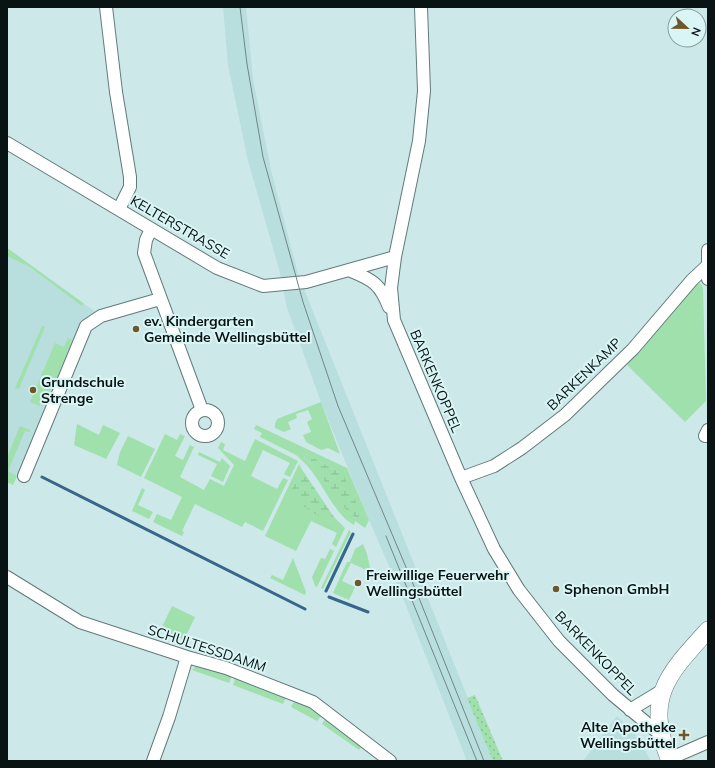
<svg xmlns="http://www.w3.org/2000/svg" width="715" height="768" font-family="Mulish,sans-serif">
  <defs>
    <pattern id="wetland-marsh" width="20" height="14" patternUnits="userSpaceOnUse"><rect width="20" height="14" fill="#9fe0ac"/><path d="M1 5h8M5 5V1M11 12h8M15 12V8" fill="none" stroke="#88bf93"/></pattern>
    <pattern id="garden-dots" width="8" height="8" patternUnits="userSpaceOnUse"><rect width="8" height="8" fill="#9fe0ac"/><path d="M2 2h.1M6 6h.1" fill="none" stroke="#88bf93" stroke-width="1.8" stroke-linecap="round"/></pattern>
  </defs>
  <rect width="100%" height="100%" fill="#cde8e8"/>
  <path fill="#b9dede" d="M 223,7 L 246,7 L 253,79 L 271,170 L 298,274 L 493,761 L 467,761 L 403,598 L 369,520 L 321,402 L 287,308 L 279,269 L 248,161 L 228,65 Z
    M 7,248 L 101,316 L 86,326 L 24,476 L 17,476 L 13,485 L 7,482 Z
    M 617,716 L 635,734 L 651,761 L 583,761 Z"/>
  <path fill="#9fe0ac" fill-rule="evenodd" d="M 7,248 L 83,303 L 82,306 L 30,267 L 7,256 Z
    M 696,283 L 701,284 L 703,288 L 706,401 L 685,422 L 627,365 L 693,285 Z
    M 42,326 L 45,327 L 19,389 L 15,388 Z
    M 68,338 L 72,340 L 53,387 L 45,396 L 40,406 L 30,402 L 55,343 L 64,347 Z
    M 321,402 L 340,454 L 328,448 L 321,450 L 306,442 L 303,435 L 311,432 L 307,422 L 312,419 L 308,410 L 296,414 L 297,418 L 288,422 L 291,429 L 284,432 L 275,428 L 275,424 L 277,419 Z
    M 77,424 L 99,435 L 103,425 L 120,433 L 106,459 L 74,445 Z
    M 256,425 L 347,468 L 369,520 L 365,528 L 355,521 L 354,525 C 337,516 326,491 315,476 C 310,468 303,461 296,455 L 260,437 L 262,433 L 254,429 ZM 306,454 L 339,472 L 356,519 L 339,501 L 321,474 L 304,457 Z
    M 20,426 L 30,430 L 29,432 L 25,431 L 8,471 L 17,476 L 13,485 L 7,482 L 7,457 Z
    M 165,434 L 177,440 L 180,434 L 185,436 L 175,456 L 183,460 L 190,445 L 194,447 L 180,477 L 204,490 L 210,479 L 224,486 L 234,465 L 218,448 L 221,442 L 225,444 L 223,450 L 245,461 L 255,439 L 298,461 L 290,477 L 284,474 L 290,463 L 263,450 L 251,476 L 277,489 L 283,478 L 288,480 L 263,531 L 245,522 L 242,527 L 195,504 L 182,531 L 184,532 L 182,536 L 153,522 L 157,514 L 171,520 L 182,497 L 144,478 Z
    M 128,436 L 155,449 L 141,477 L 117,465 L 120,452 Z
    M 199,452 L 220,462 L 222,458 L 230,466 L 223,482 L 211,476 L 217,464 L 198,455 Z
    M 299,464 L 303,471 L 301,471 L 294,494 L 306,508 L 330,522 L 334,517 L 345,528 L 336,547 L 332,544 L 337,533 L 311,521 L 296,551 L 265,536 Z
    M 142,488 L 145,490 L 138,505 L 153,512 L 149,519 L 132,511 Z
    M 349,530 L 351,532 L 323,589 L 321,588 Z
    M 363,544 L 367,554 L 371,572 L 351,563 L 342,581 L 355,587 L 349,600 L 333,593 L 347,562 L 350,562 L 355,549 Z
    M 330,549 L 334,551 L 317,587 L 315,586 L 312,577 L 321,558 L 325,559 Z
    M 293,558 L 306,592 L 305,595 L 270,578 L 272,575 L 283,580 Z
    M 172,606 L 195,617 L 184,640 L 161,629 Z
    M 197,665 L 232,675 L 229,683 L 192,670 Z
    M 236,676 L 287,696 L 283,704 L 233,685 Z
    M 295,700 L 322,715 L 317,721 L 291,707 Z
    M 327,716 L 362,745 L 359,750 L 322,724 Z"/>
  <path fill="url(#wetland-marsh)" d="M 306,454 L 339,472 L 344,476 L 363,518 L 361,521 C 340,512 324,473 304,457 Z
    M 301,471 L 303,471 L 334,517 L 330,522 C 316,515 297,506 292,489 Z"/>
  <path fill="url(#garden-dots)" d="M 475,695 L 503,761 L 493,761 L 467,698 Z"/>
  <g fill="none" stroke-linecap="round" stroke-linejoin="round">
    <path stroke="#346789" stroke-width="3" d="M 42,477 L 305,609
      M 326,591 L 353,534
      M 329,597 L 368,612"/>
    <defs>
      <path id="minor" d="M 106,7 L 116,92 L 130,177 L 130,187 L 119,209
        M 421,7 L 424,91 L 419,141 L 395,257 L 391,288 L 394,320 L 461,478 L 494,549 L 519,590 L 559,641 L 613,695 L 661,735
        M 7,143 L 217,268 L 263,286 L 306,282 L 395,257
        M 151,229 L 146,240 L 144,253 L 202,410
        M 708,250 L 708,279
        M 351,271 C 373,280 380,284 389,307
        M192 423a13 13 0 1 1 26 0a13 13 0 1 1-26 0Z
        M 705,436 L 708,430
        M 24,476 L 86,326 L 101,316 L 160,299
        M 461,478 L 494,466 L 522,448 L 565,415 L 633,349 L 692,280 L 708,265
        M 7,577 L 80,622 L 187,657 L 226,668 L 313,702 L 390,761
        M 630,710 L 663,690
        M 669,759 L 708,742
        M 153,761 L 169,717 L 187,657"/>
      <path id="secondary" d="M 670,761 C 644,698 667,675 708,630"/>
    </defs>
    <use href="#minor" stroke="#617a7a" stroke-width="14"/>
    <use href="#secondary" stroke="#617a7a" stroke-width="18"/>
    <use href="#minor" stroke="#fff" stroke-width="12"/>
    <use href="#secondary" stroke="#fff" stroke-width="17"/>
    <path stroke="#728585" stroke-width="1" d="M 240,7 L 247,64 L 263,157 L 303,302 L 338,406 L 419,598 L 484,761
      M 386,536 L 477,761"/>
  </g>
  <g fill="#705728" stroke="#daf5f5" stroke-width="1.5">
    <circle cx="136" cy="329" r="4"/>
    <circle cx="33" cy="390" r="4"/>
    <circle cx="358" cy="583" r="4"/>
    <circle cx="556" cy="589" r="4"/>
    <path d="M682 729h4v4h4v4h-4v4h-4v-4h-4v-4h4z"/>
  </g>
  <g text-anchor="middle" stroke-width="4" stroke-linejoin="round" paint-order="stroke">
    <g font-size="14" fill="#091313" stroke="#daf5f5">
      <text transform="translate(180 227) rotate(30)" y="5">KELTERSTRASSE</text>
      <text transform="translate(584 374) rotate(-44)" y="5">BARKENKAMP</text>
      <text transform="translate(436 381) rotate(67)" y="5">BARKENKOPPEL</text>
      <text transform="translate(207 648) rotate(18)" y="5">SCHULTESSDAMM</text>
      <text transform="translate(596 653) rotate(46)" y="5">BARKENKOPPEL</text>
    </g>
    <g font-size="14" font-weight="bold" fill="#091313" stroke="#daf5f5" text-anchor="start">
      <text x="144" y="326">ev. Kindergarten<tspan x="144" dy="16">Gemeinde Wellingsbüttel</tspan></text>
      <text x="41" y="387">Grundschule<tspan x="41" dy="16">Strenge</tspan></text>
      <text x="366" y="580">Freiwillige Feuerwehr<tspan x="366" dy="16">Wellingsbüttel</tspan></text>
      <text x="564" y="594">Sphenon GmbH</text>
      <text x="676" y="732" text-anchor="end">Alte Apotheke<tspan x="676" dy="16">Wellingsbüttel</tspan></text>
    </g>
  </g>
  <rect width="715" height="768" fill="none" stroke="#091313" stroke-width="16"/>
  <g transform="translate(687 28) rotate(112)"><circle r="19" fill="#daf5f5" stroke="#869b9b"/>
  <path d="M0-3L7 15L0 10L-7 15Z" fill="#705728"/>
  <text y="-6" font-size="11" font-weight="bold" text-anchor="middle" fill="#091313">N</text>
  </g>
</svg>
